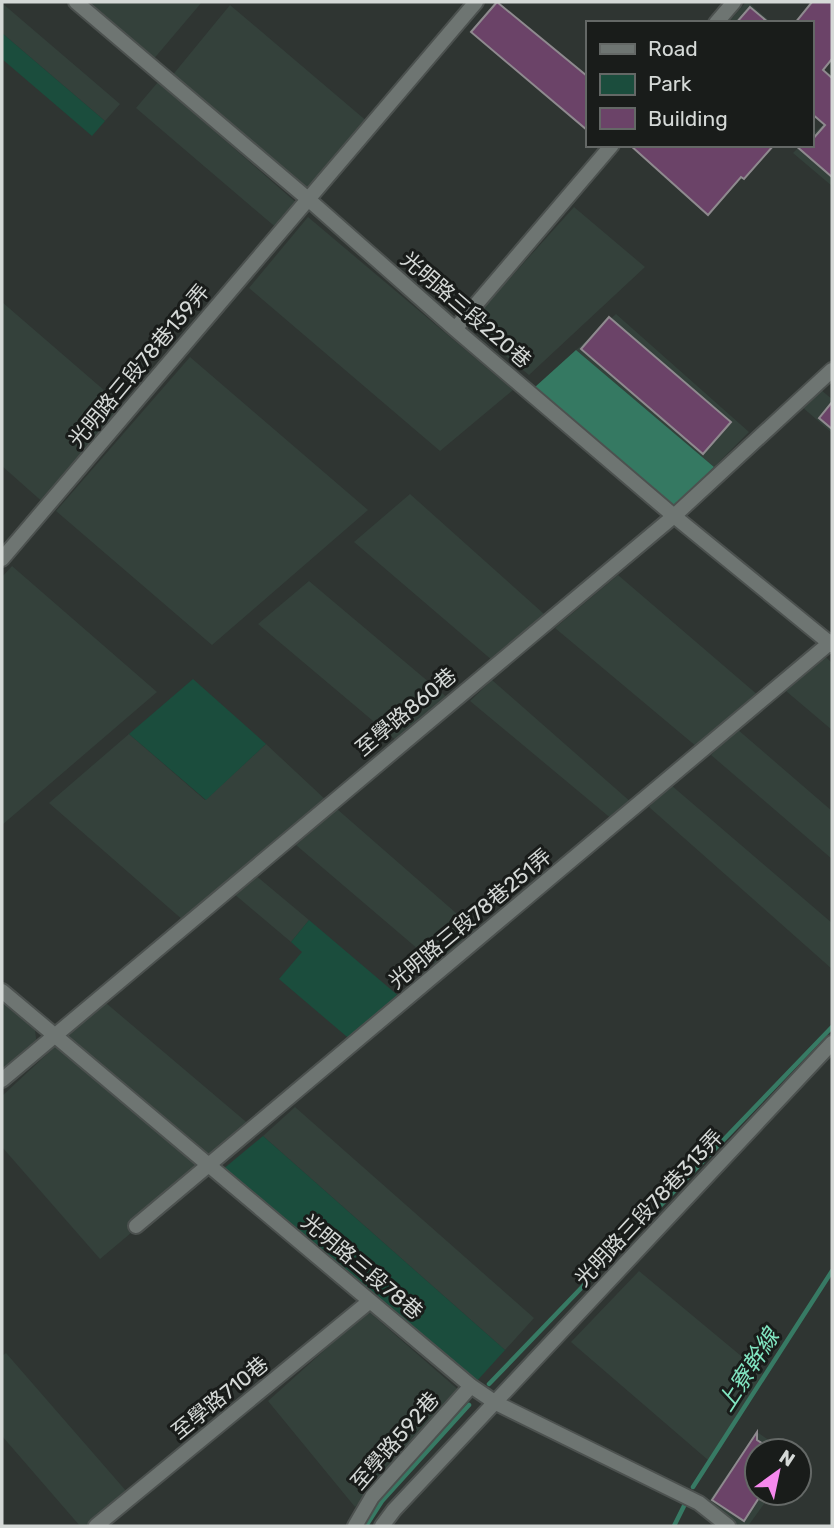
<svg xmlns="http://www.w3.org/2000/svg" width="834" height="1528" font-family="Rubik,'Noto Sans TC',sans-serif">
  <rect width="100%" height="100%" fill="#2f3532"/>
  <path fill="#34413b" d="M 84,2 L 202,2 L 152,61 Z
    M 746,2 L 748,2 L 772,23 L 728,23 Z
    M 2,3 L 120,104 L 105,121 L 2,33 Z
    M 230,5 L 369,123 L 311,193 L 171,77 Z
    M 158,82 L 299,205 L 279,230 L 136,108 Z
    M 832,116 L 832,186 L 793,153 L 801,145 L 811,145 L 811,136 Z
    M 574,207 L 645,267 L 529,375 L 468,325 Z
    M 308,217 L 513,390 L 440,451 L 249,288 Z
    M 2,302 L 127,410 L 46,505 L 2,466 Z
    M 616,314 L 749,432 L 714,467 L 576,350 Z
    M 190,357 L 368,510 L 212,645 L 56,511 Z
    M 821,390 L 832,399 L 832,433 L 801,406 Z
    M 410,494 L 544,614 L 493,661 L 354,542 Z
    M 12,566 L 157,692 L 2,825 L 2,577 Z
    M 618,575 L 759,696 L 697,747 L 555,628 Z
    M 309,581 L 449,699 L 398,742 L 258,624 Z
    M 825,656 L 832,663 L 832,730 L 786,691 Z
    M 492,680 L 632,803 L 613,820 L 470,701 Z
    M 737,729 L 832,811 L 832,859 L 711,755 Z
    M 129,734 L 205,800 L 266,744 L 327,801 L 184,921 L 49,803 Z
    M 671,785 L 832,923 L 832,969 L 649,807 Z
    M 337,809 L 480,934 L 439,967 L 296,845 Z
    M 254,874 L 309,920 L 291,942 L 233,893 Z
    M 2,1001 L 35,1030 L 37,1046 L 2,1075 Z
    M 106,1003 L 251,1126 L 213,1162 L 67,1037 Z
    M 59,1043 L 206,1170 L 100,1259 L 2,1147 L 2,1096 Z
    M 295,1107 L 534,1318 L 505,1350 L 263,1136 Z
    M 639,1271 L 764,1375 L 708,1460 L 571,1342 Z
    M 368,1311 L 462,1393 L 355,1507 L 268,1401 Z
    M 6,1353 L 127,1492 L 86,1526 L 80,1526 L 2,1436 L 2,1356 Z
    M 757,1432 L 785,1451 L 757,1451 L 757,1493 L 772,1493 L 748,1526 L 736,1526 L 706,1505 Z"/>
  <path fill="#1b4d3d" d="M 2,33 L 105,121 L 92,136 L 2,59 Z
    M 193,679 L 266,744 L 206,800 L 129,734 Z
    M 309,920 L 401,998 L 353,1042 L 279,979 L 302,952 L 291,942 Z
    M 263,1136 L 505,1350 L 476,1382 L 222,1170 Z"/>
  <path fill="#357962" d="M 576,350 L 714,467 L 674,506 L 535,387 Z"/>
  <g fill="none" stroke-linecap="round" stroke-linejoin="round">
    <path stroke="#377a64" stroke-width="4.5" d="M 489,1384 L 832,1027
      M 693,1487 L 832,1271
      M 366,1526 L 382,1501 L 469,1405
      M 674,1526 L 686,1502"/>
  </g>
  <path fill="#6b4368" stroke="#8f8a8f" stroke-width="2" d="M 497,2 L 587,76 L 587,130 L 471,32 Z
    M 812,2 L 832,2 L 832,59 L 823,70 L 832,78 L 832,177 L 795,145 L 811,145 L 811,141 L 825,125 L 811,113 L 811,23 L 795,23 Z
    M 750,7 L 769,23 L 736,23 Z
    M 630,145 L 774,145 L 744,179 L 741,177 L 708,215 Z
    M 609,317 L 731,422 L 703,454 L 581,349 Z
    M 832,402 L 832,429 L 819,418 Z
    M 757,1432 L 757,1440 L 774,1451 L 757,1451 L 757,1493 L 762,1493 L 744,1521 L 712,1500 Z"/>
  <g fill="none" stroke-linecap="round" stroke-linejoin="round">
    <defs>
      <path id="street" d="M 76,2 L 308,199 L 455,329 L 674,516 L 832,645
        M 716,23 L 734,2
        M 455,329 L 612,145
        M 2,559 L 476,2
        M 2,991 L 471,1386 L 496,1403 L 699,1503 L 728,1526
        M 2,1080 L 674,516 L 832,370
        M 136,1226 L 832,641
        M 96,1526 L 370,1301
        M 355,1526 L 372,1497 L 471,1386
        M 382,1526 L 394,1510 L 832,1043"/>
    </defs>
    <use href="#street" stroke="#4c514f" stroke-width="18"/>
    <use href="#street" stroke="#6e7572" stroke-width="14"/>
  </g>
  <g text-anchor="middle" stroke-width="6" stroke-linejoin="round" paint-order="stroke">
    <g font-size="21" fill="#d5d9d7" stroke="#191c1a">
      <text transform="translate(466 310) rotate(41)" y="7">光明路三段220巷</text>
      <text transform="translate(139 366) rotate(-50)" y="7">光明路三段78巷139弄</text>
      <text transform="translate(406 712) rotate(-40)" y="7">至學路860巷</text>
      <text transform="translate(470 919) rotate(-40)" y="7">光明路三段78巷251弄</text>
      <text transform="translate(649 1208) rotate(-47)" y="7">光明路三段78巷313弄</text>
      <text transform="translate(362 1267) rotate(40)" y="7">光明路三段78巷</text>
      <text transform="translate(220 1398) rotate(-39)" y="7">至學路710巷</text>
      <text transform="translate(395 1441) rotate(-49)" y="7">至學路592巷</text>
    </g>
    <g font-size="23" font-style="italic" fill="#81e5c1" stroke="#191c1a">
      <text transform="translate(748 1370) rotate(-57)" y="8">上寮幹線</text>
    </g>
  </g>
  <rect width="834" height="1528" fill="none" stroke="#d5d9d7" stroke-width="7"/>
  <rect x="586" y="21" width="228" height="126" fill="#191c1a" stroke="#646866" stroke-width="2"/>
  <rect x="600" y="44" width="35" height="10" fill="#6e7572" stroke="#646866" stroke-width="2"/>
  <text x="648" y="56" font-size="21" fill="#d5d9d7">Road</text>
  <rect x="600" y="74" width="35" height="21" fill="#1b4d3d" stroke="#646866" stroke-width="2"/>
  <text x="648" y="91" font-size="21" fill="#d5d9d7">Park</text>
  <rect x="600" y="108" width="35" height="21" fill="#6b4368" stroke="#646866" stroke-width="2"/>
  <text x="648" y="126" font-size="21" fill="#d5d9d7">Building</text>
  <g transform="translate(778 1472) rotate(33)"><circle r="33" fill="#191c1a" stroke="#646866" stroke-width="2"/>
  <path d="M0-5L12 26L0 18L-12 26Z" fill="#f689ee"/>
  <text y="-10" font-size="19" font-weight="bold" text-anchor="middle" fill="#d5d9d7">N</text>
  </g>
</svg>
